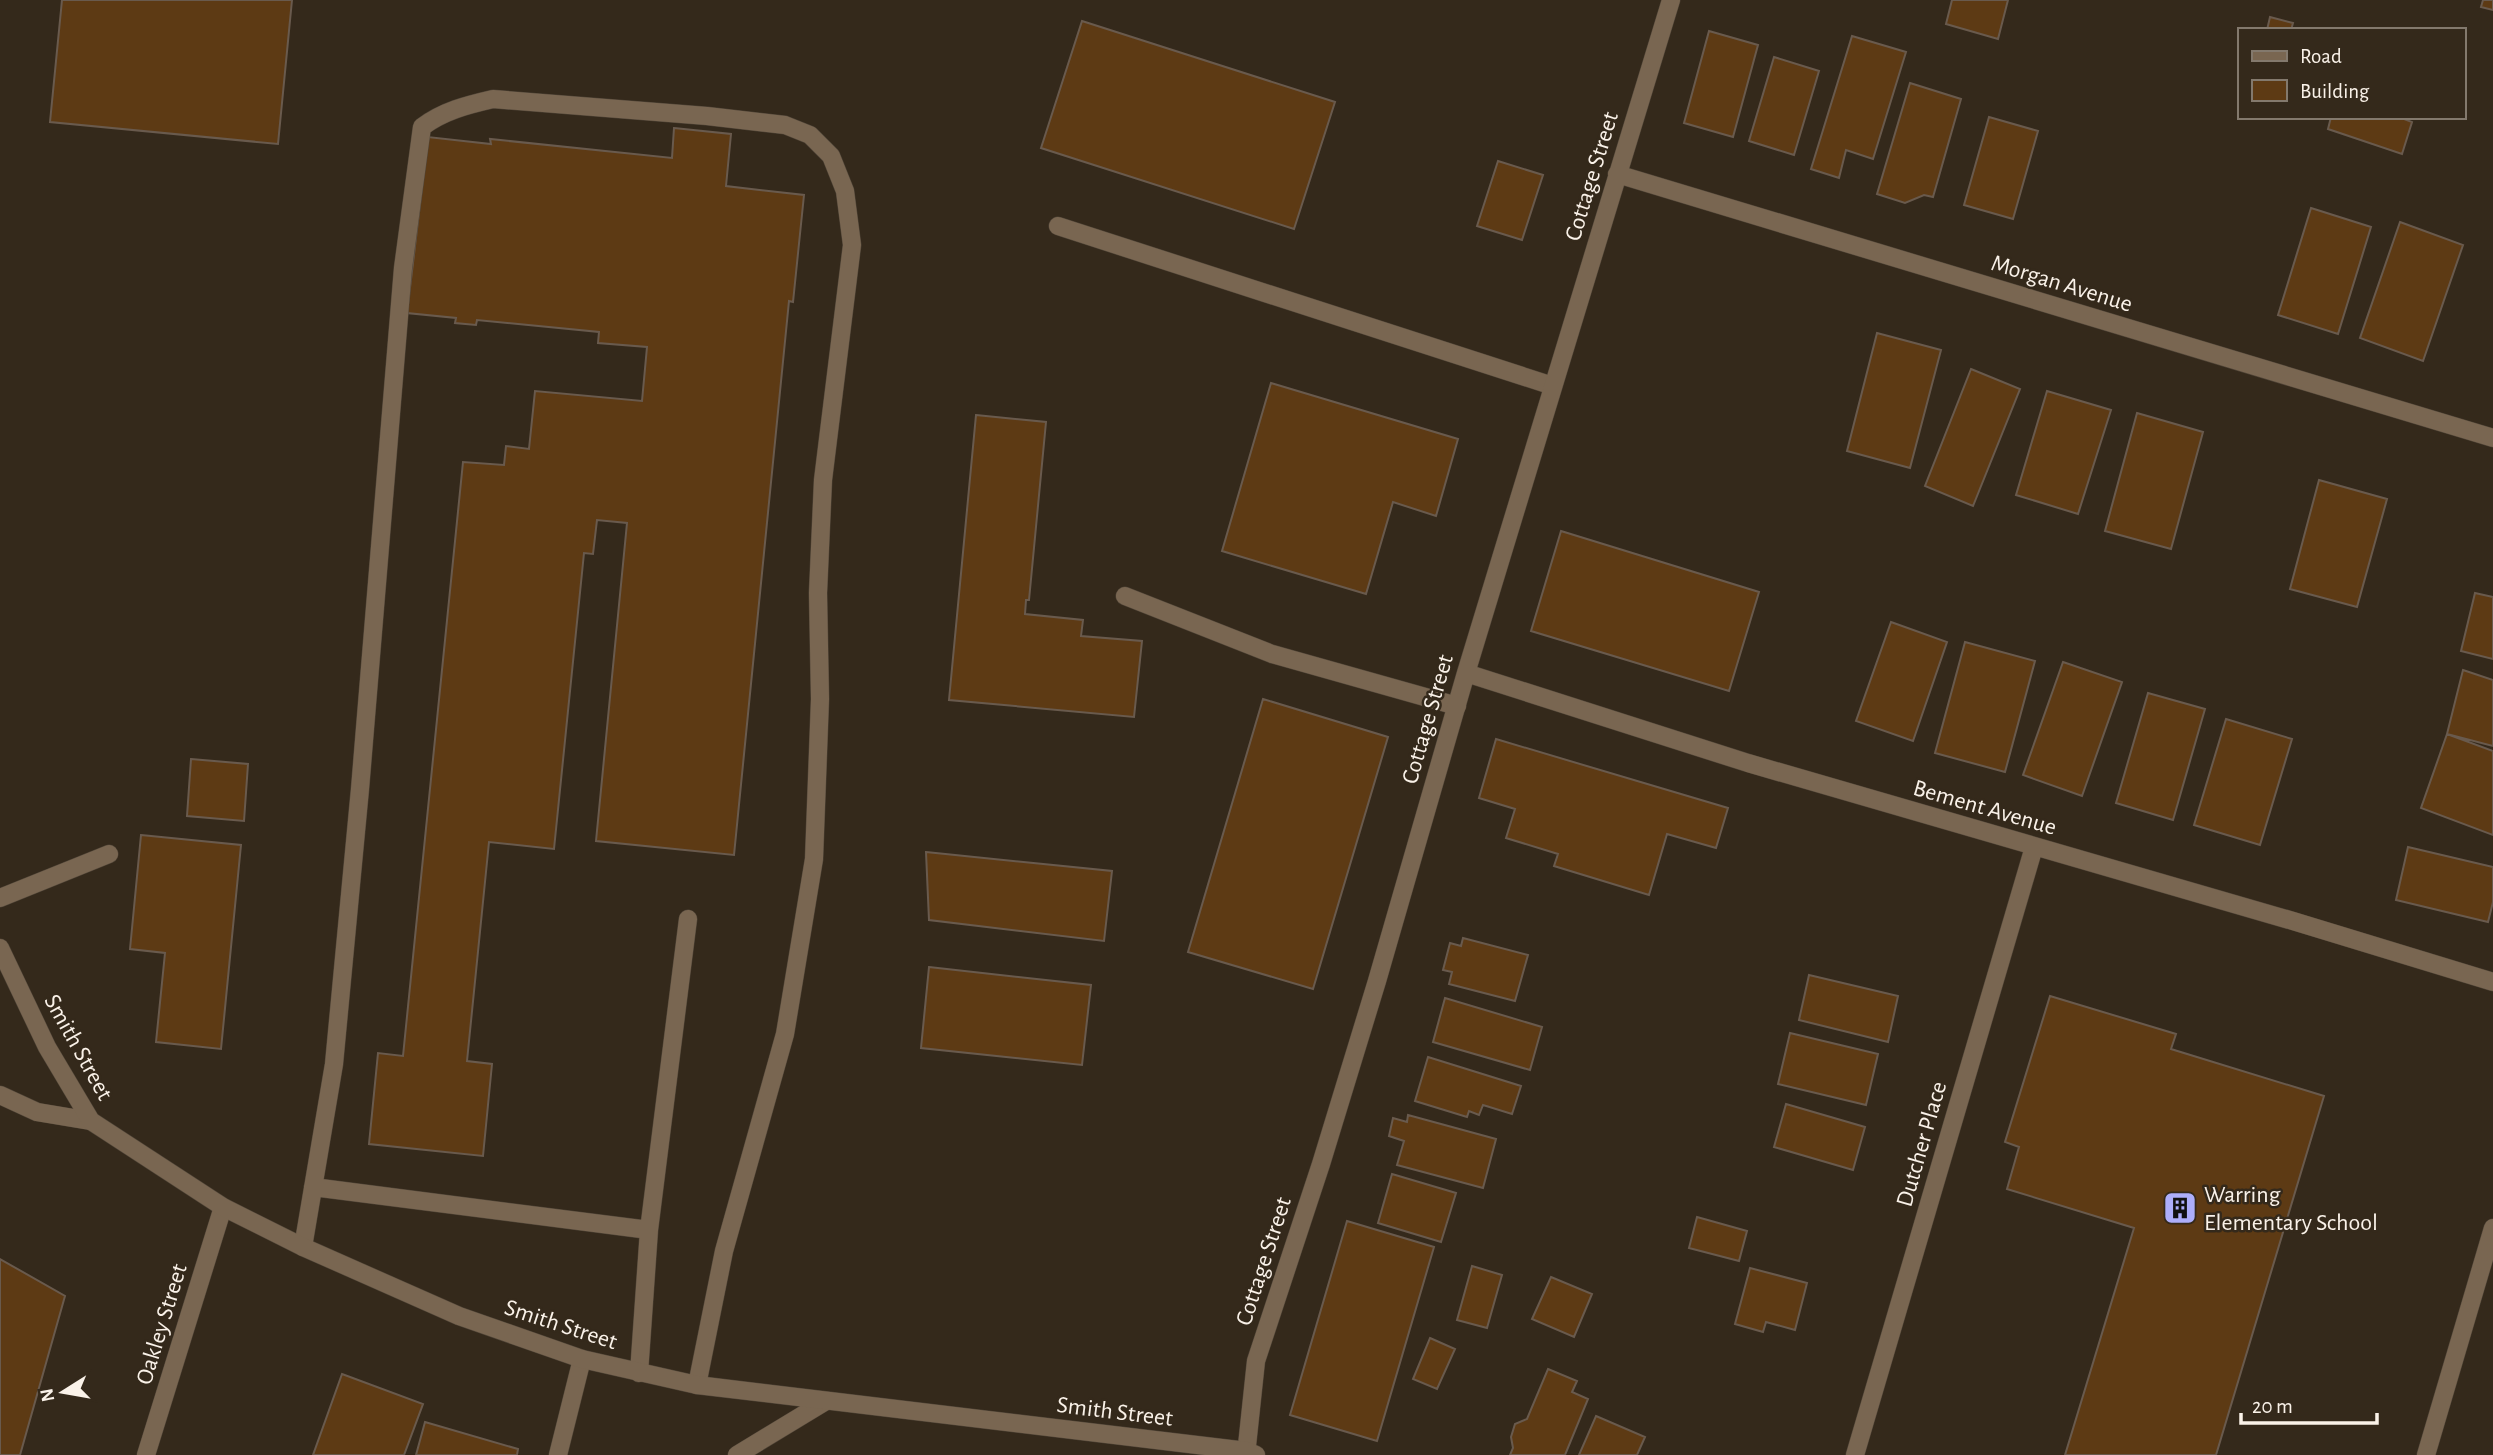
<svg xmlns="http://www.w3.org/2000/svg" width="2493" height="1455" font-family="'Alegreya Sans',sans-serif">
  <rect width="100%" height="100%" fill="#34291b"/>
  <path fill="#5d3a14" stroke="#695a4d" stroke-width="2" d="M 62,0 L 292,0 L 278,144 L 50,122 Z
    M 1952,0 L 2008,0 L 1998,39 L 1946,24 Z
    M 2483,0 L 2493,0 L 2493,10 L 2481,7 Z
    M 2270,17 L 2293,23 L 2291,30 L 2267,30 Z
    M 1082,21 L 1335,102 L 1294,229 L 1041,148 Z
    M 1709,31 L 1758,45 L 1733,137 L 1684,123 Z
    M 1852,36 L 1906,52 L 1873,159 L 1846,150 L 1839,178 L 1811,169 Z
    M 1774,57 L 1819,71 L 1794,155 L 1749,141 Z
    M 1910,83 L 1961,99 L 1933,197 L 1924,195 L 1905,203 L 1877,194 Z
    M 1989,117 L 2038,131 L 2013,219 L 1964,205 Z
    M 2331,117 L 2399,117 L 2412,122 L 2402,154 L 2328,129 Z
    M 674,128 L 731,134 L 726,186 L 804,195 L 793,302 L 789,301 L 734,855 L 596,841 L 627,523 L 597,520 L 593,554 L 584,553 L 554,849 L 489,842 L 467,1061 L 492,1064 L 483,1156 L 369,1144 L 378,1053 L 403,1056 L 463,462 L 504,465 L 506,446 L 529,449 L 535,391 L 642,401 L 647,347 L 598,343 L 599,332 L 477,320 L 476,325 L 455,323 L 456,318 L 407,313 L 428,137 L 491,144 L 490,139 L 672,158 Z
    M 1498,161 L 1543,175 L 1522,240 L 1477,226 Z
    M 2311,208 L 2371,227 L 2338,334 L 2278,315 Z
    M 2400,222 L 2463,245 L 2423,361 L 2360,338 Z
    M 1877,333 L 1941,350 L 1910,468 L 1847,451 Z
    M 1971,369 L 2020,389 L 1973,506 L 1925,486 Z
    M 1271,383 L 1458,439 L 1436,516 L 1393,502 L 1366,594 L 1222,551 Z
    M 2047,391 L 2111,410 L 2078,514 L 2016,495 Z
    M 2137,413 L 2203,432 L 2171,549 L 2105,531 Z
    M 976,415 L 1046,422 L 1029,600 L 1026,600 L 1025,614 L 1083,620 L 1081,636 L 1142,641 L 1134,717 L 949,700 Z
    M 2319,480 L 2387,499 L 2357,607 L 2290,589 Z
    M 1561,531 L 1759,592 L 1729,691 L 1531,631 Z
    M 2475,593 L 2493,597 L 2493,659 L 2461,651 Z
    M 1891,622 L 1947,642 L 1913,741 L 1856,721 Z
    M 1965,642 L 2035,661 L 2005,772 L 1935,753 Z
    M 2063,662 L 2122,682 L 2082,796 L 2023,775 Z
    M 2463,670 L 2493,680 L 2493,746 L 2447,734 Z
    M 2148,693 L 2205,709 L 2173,820 L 2116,803 Z
    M 1263,699 L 1388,737 L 1313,989 L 1188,952 Z
    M 2226,719 L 2292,739 L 2260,845 L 2194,825 Z
    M 2447,734 L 2493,751 L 2493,835 L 2421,808 Z
    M 1496,739 L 1728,808 L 1716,848 L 1667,834 L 1649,895 L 1554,866 L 1558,854 L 1506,838 L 1515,809 L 1479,798 Z
    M 191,759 L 248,764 L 244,821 L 187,816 Z
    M 141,835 L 241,845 L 221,1049 L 156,1042 L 165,953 L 130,949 Z
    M 2408,847 L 2493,867 L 2493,902 L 2488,922 L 2396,900 Z
    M 926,852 L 1112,871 L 1104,941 L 929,920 Z
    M 1463,938 L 1528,955 L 1515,1001 L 1449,984 L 1452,972 L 1443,970 L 1450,943 L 1461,946 Z
    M 929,967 L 1091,985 L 1082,1065 L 921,1048 Z
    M 1809,975 L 1898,996 L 1888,1042 L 1799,1020 Z
    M 2050,996 L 2176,1034 L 2171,1049 L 2324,1096 L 2216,1455 L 2065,1455 L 2134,1228 L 2007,1189 L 2019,1147 L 2005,1142 Z
    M 1445,998 L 1542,1027 L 1530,1070 L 1433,1042 Z
    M 1790,1033 L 1878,1054 L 1866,1105 L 1778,1084 Z
    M 1428,1057 L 1521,1086 L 1512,1114 L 1483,1105 L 1479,1115 L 1469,1111 L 1467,1117 L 1415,1101 Z
    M 1786,1104 L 1865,1127 L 1853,1170 L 1774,1147 Z
    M 1408,1115 L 1496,1139 L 1483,1188 L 1397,1165 L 1404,1141 L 1389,1136 L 1393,1118 L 1407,1122 Z
    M 1392,1174 L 1456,1193 L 1441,1242 L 1378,1223 Z
    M 1697,1217 L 1747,1231 L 1739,1261 L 1689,1248 Z
    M 1347,1221 L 1434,1247 L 1377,1441 L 1290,1415 Z
    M 0,1259 L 65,1296 L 20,1455 L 0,1455 Z
    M 1472,1266 L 1502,1275 L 1487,1328 L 1457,1320 Z
    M 1750,1268 L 1807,1283 L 1795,1330 L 1766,1322 L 1763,1332 L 1735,1324 Z
    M 1551,1277 L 1592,1294 L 1574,1337 L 1532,1319 Z
    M 1430,1338 L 1455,1349 L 1437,1389 L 1413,1379 Z
    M 1548,1369 L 1577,1381 L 1572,1392 L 1588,1399 L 1565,1455 L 1510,1455 L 1513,1448 L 1511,1437 L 1515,1424 L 1527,1419 Z
    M 342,1374 L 423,1404 L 404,1455 L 313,1455 Z
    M 1596,1416 L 1645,1437 L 1637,1455 L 1579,1455 Z
    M 425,1422 L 518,1449 L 517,1455 L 416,1455 Z"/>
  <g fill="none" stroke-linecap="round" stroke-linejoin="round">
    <defs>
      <path id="service" d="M 1058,226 L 1553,386
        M 1125,596 L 1272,654 L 1457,706
        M 0,898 L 109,854
        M 313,1187 L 649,1230
        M 303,1247 L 334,1064 L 360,789 L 403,268 L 422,127 C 443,111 467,105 493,99 L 707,116 L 785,125 L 810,135 L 831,156 L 845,191 L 852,245 L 823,480 L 818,593 L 820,699 L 814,859 L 785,1034 L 724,1251 L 697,1385
        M 639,1373 L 649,1230 L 688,919
        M 558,1455 L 582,1359
        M 737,1455 L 826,1401"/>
      <path id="minor" d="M 1617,174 L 2493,438
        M 1466,673 L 1748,763 L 2293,921 L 2493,982
        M 0,1095 L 37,1112 L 91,1121
        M 146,1455 L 223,1207
        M 1246,1455 L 1256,1361 L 1321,1164 L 1377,981 L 1466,673 L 1671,0
        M 1855,1455 L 2034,847
        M 2426,1455 L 2493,1228"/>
      <path id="tertiary" d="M 0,948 L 47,1047 L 91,1121 L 223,1207 L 303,1247 L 459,1316 L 582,1359 L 697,1385 L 1247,1451 L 1256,1455"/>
    </defs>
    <use href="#service" stroke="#504538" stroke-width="19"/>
    <use href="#minor" stroke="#504538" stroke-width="19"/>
    <use href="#tertiary" stroke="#504538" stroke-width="19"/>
    <use href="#service" stroke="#796651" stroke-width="18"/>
    <use href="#minor" stroke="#796651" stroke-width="18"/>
    <use href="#tertiary" stroke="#796651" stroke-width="18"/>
  </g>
  <defs>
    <symbol id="building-square" viewBox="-11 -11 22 22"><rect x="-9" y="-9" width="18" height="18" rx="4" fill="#adaefb" stroke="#34291b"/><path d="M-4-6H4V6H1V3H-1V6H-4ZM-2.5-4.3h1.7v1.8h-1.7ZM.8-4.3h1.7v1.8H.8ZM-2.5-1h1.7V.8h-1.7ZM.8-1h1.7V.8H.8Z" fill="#111"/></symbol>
  </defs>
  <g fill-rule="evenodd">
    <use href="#building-square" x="2161" y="1189" width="38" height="38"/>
  </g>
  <g text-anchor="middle" stroke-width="5" stroke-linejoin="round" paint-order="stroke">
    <g font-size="24" fill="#faf2e9" stroke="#34291b">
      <text transform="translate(1591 176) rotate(-73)" y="8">Cottage Street</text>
      <text transform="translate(2062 283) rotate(17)" y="8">Morgan Avenue</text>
      <text transform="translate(1427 719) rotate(-74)" y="8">Cottage Street</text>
      <text transform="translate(1985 807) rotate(16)" y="8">Bement Avenue</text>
      <text transform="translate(79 1047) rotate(61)" y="8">Smith Street</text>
      <text transform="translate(1921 1144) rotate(-74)" y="8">Dutcher Place</text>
      <text transform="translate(1263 1261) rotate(-72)" y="8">Cottage Street</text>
      <text transform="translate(161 1324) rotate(-73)" y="8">Oakley Street</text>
      <text transform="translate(561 1324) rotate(18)" y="8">Smith Street</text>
      <text transform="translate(1115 1411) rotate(7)" y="8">Smith Street</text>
    </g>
    <g font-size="24" fill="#faf2e9" stroke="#34291b" text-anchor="start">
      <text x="2204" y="1202">Warring<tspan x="2204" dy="28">Elementary School</tspan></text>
    </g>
  </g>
  <rect x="2238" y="28" width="228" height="91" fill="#34291b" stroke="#83796d" stroke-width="2"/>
  <rect x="2252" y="51" width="35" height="10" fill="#796651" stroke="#83796d" stroke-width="2"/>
  <text x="2300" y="63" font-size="21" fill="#faf2e9">Road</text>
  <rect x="2252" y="80" width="35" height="21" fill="#5d3a14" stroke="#83796d" stroke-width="2"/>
  <text x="2300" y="98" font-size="21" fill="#faf2e9">Building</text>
  <g transform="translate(63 1392) rotate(259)" stroke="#34291b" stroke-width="5" paint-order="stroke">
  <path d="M0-5L12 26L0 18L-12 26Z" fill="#faf2e9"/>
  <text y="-10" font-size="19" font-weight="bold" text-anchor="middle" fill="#faf2e9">N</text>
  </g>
  <path d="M2241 1413v10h136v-10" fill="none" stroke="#faf2e9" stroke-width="3.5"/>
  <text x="2252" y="1413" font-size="21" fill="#faf2e9" stroke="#34291b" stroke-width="5" paint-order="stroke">20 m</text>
</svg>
